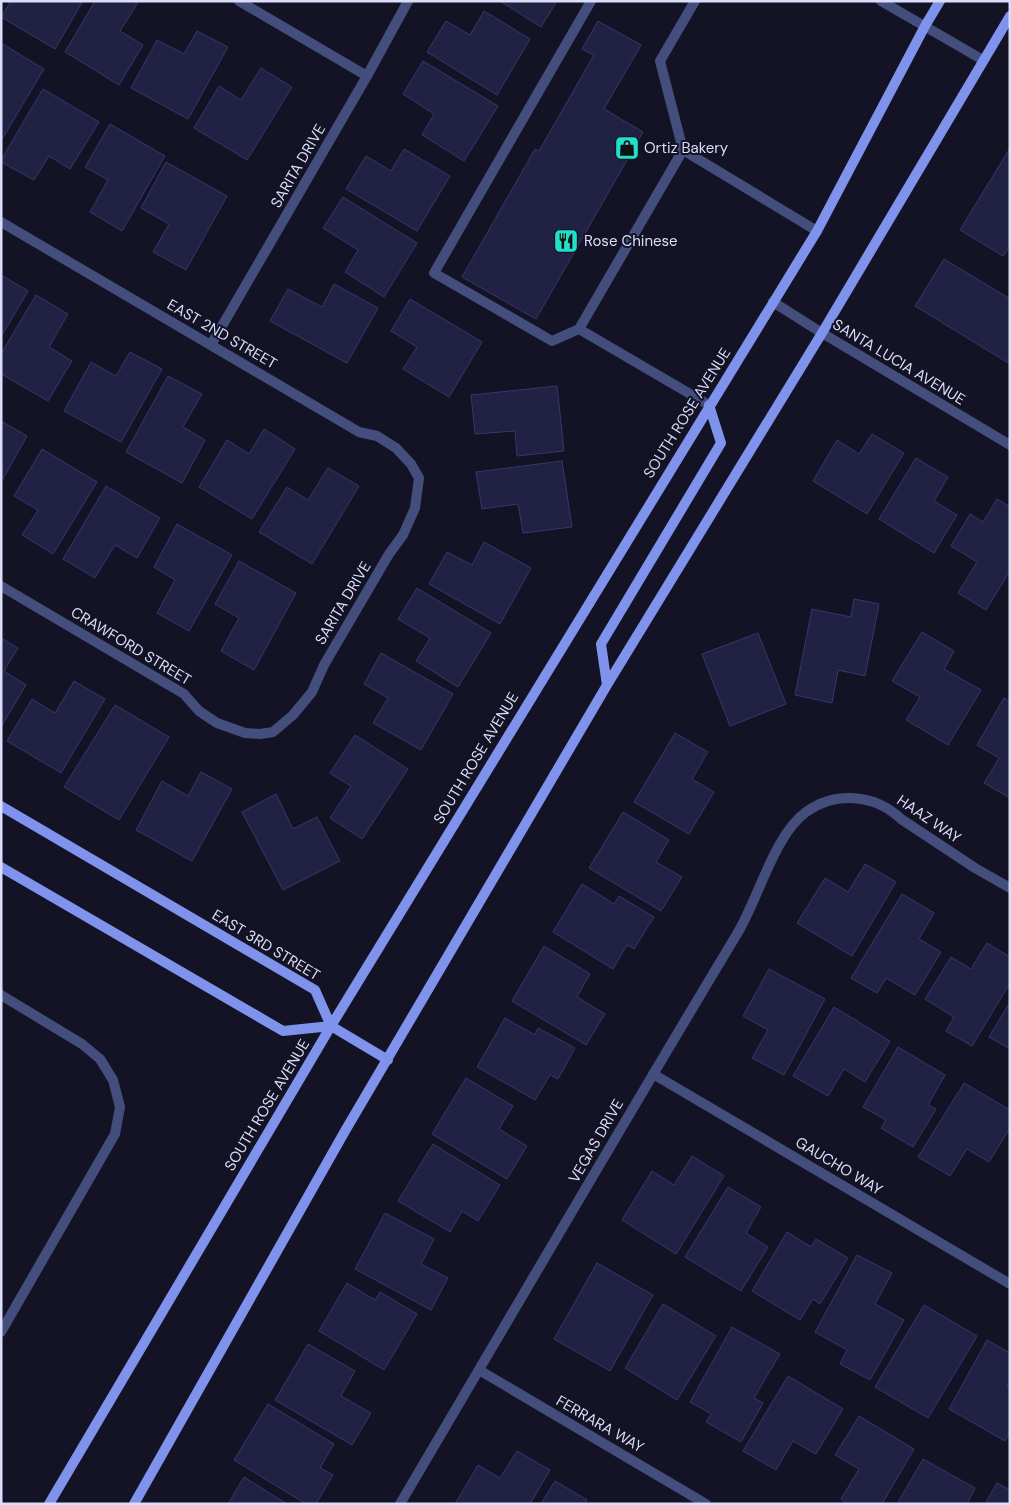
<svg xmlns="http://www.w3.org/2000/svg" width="1011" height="1505" font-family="'DM Sans',sans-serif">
  <rect width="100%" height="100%" fill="#131325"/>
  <path fill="#212143" stroke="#36376c" d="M 11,1 L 83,1 L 55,49 L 1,17 Z
    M 95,1 L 139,1 L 120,31 L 143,45 L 119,85 L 65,52 Z
    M 500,1 L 557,1 L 541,27 Z
    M 484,11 L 530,39 L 497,95 L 427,52 L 446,21 L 470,35 Z
    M 598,21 L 641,45 L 604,109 L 643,132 L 536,319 L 462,277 L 535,149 L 539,151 L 594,55 L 582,49 Z
    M 197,31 L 228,47 L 188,119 L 131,88 L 157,40 L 184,54 Z
    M 1,43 L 44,69 L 1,141 Z
    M 423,61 L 498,106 L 464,161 L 422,135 L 434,114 L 403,94 Z
    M 261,68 L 292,87 L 247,160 L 194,128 L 219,86 L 241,100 Z
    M 43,89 L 99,122 L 70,169 L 49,156 L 34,180 L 1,162 L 1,160 Z
    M 110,124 L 165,156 L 122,231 L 90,212 L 108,180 L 85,167 Z
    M 1010,148 L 1010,246 L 1003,256 L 960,230 Z
    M 404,149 L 450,176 L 417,231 L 346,189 L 366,156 L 391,171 Z
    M 166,162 L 227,196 L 186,270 L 153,252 L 169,224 L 141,208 Z
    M 343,197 L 417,243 L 384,297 L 345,272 L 358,250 L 323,228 Z
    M 944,259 L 1010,299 L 1010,364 L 915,306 Z
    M 1,275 L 28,291 L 1,337 Z
    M 334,284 L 378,308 L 347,363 L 270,321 L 288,289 L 322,307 Z
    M 36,295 L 68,314 L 49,347 L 72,361 L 48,401 L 1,374 L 1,354 Z
    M 410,299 L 482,342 L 449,397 L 403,369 L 417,347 L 391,331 Z
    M 130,352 L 162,369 L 121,442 L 64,411 L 91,362 L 116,376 Z
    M 168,376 L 202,394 L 183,427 L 205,440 L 182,483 L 126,452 Z
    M 557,386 L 564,451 L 517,456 L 515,431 L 475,434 L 471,395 Z
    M 1,421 L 27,436 L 3,479 L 1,478 Z
    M 264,429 L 295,449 L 252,519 L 199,487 L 227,440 L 249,454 Z
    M 872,434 L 904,453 L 867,514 L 813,481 L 837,440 L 859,454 Z
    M 42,449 L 97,482 L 53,554 L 22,535 L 38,510 L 14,496 Z
    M 916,458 L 948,477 L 934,501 L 957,515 L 934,553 L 879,519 Z
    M 562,461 L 572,527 L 523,533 L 518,504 L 482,509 L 476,472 Z
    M 328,468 L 359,486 L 312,564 L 259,532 L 287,487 L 308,500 Z
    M 106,486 L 160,518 L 137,558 L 115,545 L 95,578 L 63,559 Z
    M 997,499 L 1010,507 L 1010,571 L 986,610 L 958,593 L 977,562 L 951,546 L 970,514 L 983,522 Z
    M 177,524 L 232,555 L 189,631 L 157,613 L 175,580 L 154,567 Z
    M 484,542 L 531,568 L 500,624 L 429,584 L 447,552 L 472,565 Z
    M 239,561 L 296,593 L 254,670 L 221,651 L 239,618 L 215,604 Z
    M 417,588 L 491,633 L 458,687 L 416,661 L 430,638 L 398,619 Z
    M 854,599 L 879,604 L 865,676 L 838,670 L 832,703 L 795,695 L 812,609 L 851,617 Z
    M 922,632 L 954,651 L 944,669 L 981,690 L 948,745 L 906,720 L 920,697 L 892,681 Z
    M 758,633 L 786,704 L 730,726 L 702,654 Z
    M 1,638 L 18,648 L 4,671 L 26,685 L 1,727 Z
    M 381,653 L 453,694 L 421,750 L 373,723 L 388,698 L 364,684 Z
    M 74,681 L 105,699 L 61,773 L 7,741 L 32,699 L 55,713 Z
    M 1004,698 L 1010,702 L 1010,798 L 984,783 L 999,758 L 977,745 Z
    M 115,705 L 169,737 L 119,820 L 64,787 Z
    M 675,733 L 708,752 L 692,779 L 714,792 L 689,834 L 634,802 Z
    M 355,735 L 408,769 L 362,839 L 330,818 L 351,786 L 330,773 Z
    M 201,772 L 232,789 L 192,861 L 136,830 L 162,781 L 188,796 Z
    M 276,794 L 293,829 L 317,817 L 340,861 L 283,890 L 242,812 Z
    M 623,812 L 669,840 L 656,862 L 682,877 L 661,911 L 589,868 Z
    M 865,864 L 896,882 L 852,956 L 797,923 L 825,878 L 848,892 Z
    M 582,884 L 614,904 L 619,896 L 654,917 L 634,949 L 627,945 L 613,969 L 553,932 Z
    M 902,894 L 934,913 L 919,939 L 941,952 L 915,995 L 886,978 L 877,993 L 851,978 Z
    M 987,943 L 1010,957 L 1010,983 L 972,1046 L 946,1031 L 954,1017 L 925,999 L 951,957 L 971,969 Z
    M 544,946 L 590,974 L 577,997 L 605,1014 L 586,1045 L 512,1001 Z
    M 769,969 L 825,999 L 784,1075 L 752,1058 L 768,1030 L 743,1016 Z
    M 1010,1002 L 1010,1049 L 989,1037 Z
    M 834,1007 L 890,1041 L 865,1082 L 844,1069 L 828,1096 L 793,1076 Z
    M 505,1018 L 535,1035 L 538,1028 L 575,1048 L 558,1079 L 550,1075 L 535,1100 L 477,1067 Z
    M 898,1047 L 945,1075 L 928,1105 L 936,1109 L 913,1147 L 881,1128 L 886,1120 L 863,1107 Z
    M 466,1078 L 513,1106 L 499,1129 L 527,1146 L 507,1179 L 432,1134 Z
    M 964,1083 L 1010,1110 L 1010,1128 L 989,1162 L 967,1149 L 950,1176 L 918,1157 Z
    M 433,1144 L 500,1185 L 478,1221 L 462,1211 L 450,1232 L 398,1201 Z
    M 692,1156 L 724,1176 L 676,1254 L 622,1220 L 652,1171 L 674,1185 Z
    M 728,1187 L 761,1207 L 746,1233 L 768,1247 L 741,1291 L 685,1257 Z
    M 385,1213 L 434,1239 L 421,1264 L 448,1278 L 431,1310 L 355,1269 Z
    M 787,1232 L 811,1247 L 816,1239 L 848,1258 L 820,1304 L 813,1299 L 800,1320 L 752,1291 Z
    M 857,1255 L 892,1273 L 875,1304 L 904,1320 L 870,1380 L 840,1364 L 847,1350 L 815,1332 Z
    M 597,1263 L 653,1295 L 610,1371 L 554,1339 Z
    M 347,1283 L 375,1300 L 380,1292 L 417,1314 L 384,1370 L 319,1331 Z
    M 663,1304 L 716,1336 L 677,1400 L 625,1368 Z
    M 924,1305 L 977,1336 L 928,1418 L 875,1387 Z
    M 732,1327 L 780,1354 L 754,1398 L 763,1403 L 741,1442 L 706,1422 L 711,1414 L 690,1402 Z
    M 987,1340 L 1010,1353 L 1010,1381 L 1007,1387 L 1010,1388 L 1010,1432 L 1005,1441 L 949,1409 Z
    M 308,1344 L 355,1371 L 341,1396 L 371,1413 L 352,1445 L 275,1400 Z
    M 788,1376 L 843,1409 L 816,1454 L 793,1441 L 776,1470 L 743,1451 Z
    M 268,1404 L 334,1444 L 320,1468 L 333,1475 L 316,1504 L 306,1504 L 234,1460 Z
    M 859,1416 L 914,1449 L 882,1504 L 848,1504 L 841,1499 L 859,1469 L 835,1455 Z
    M 517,1451 L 550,1470 L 530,1504 L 455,1504 L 478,1465 L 500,1478 Z
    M 923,1459 L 975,1488 L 967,1504 L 897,1504 Z
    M 244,1477 L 287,1504 L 228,1504 Z
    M 555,1481 L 587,1500 L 585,1504 L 541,1504 Z
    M 997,1483 L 1010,1490 L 1010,1504 L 985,1504 Z"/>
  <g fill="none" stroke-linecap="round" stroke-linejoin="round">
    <path stroke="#444e7d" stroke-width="10" d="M 591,1 L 434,273 L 552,341 L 579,329 L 683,150 L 660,61 L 695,1
      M 683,150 L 817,231
      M 579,329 L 709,405
      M 1,995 L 82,1044 L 100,1059 L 113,1080 L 120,1107 L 115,1134 L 1,1332"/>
    <path stroke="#444e7d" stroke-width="10" d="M 239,1 L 367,76
      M 881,1 L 983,60
      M 1,222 L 359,432 L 377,436 L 396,448 L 411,464 L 419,478 L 415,508 L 403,535 L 389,554 L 324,665 L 312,692 L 293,715 L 273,732 L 260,734 L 245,733 L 217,723 L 199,711 L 184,694 L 1,586
      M 773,302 L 822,333 L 1010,445
      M 211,345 L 367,76 L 408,1
      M 653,1074 L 1010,1284
      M 479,1370 L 706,1504
      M 400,1504 C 512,1314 623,1123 737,934 C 758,900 774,835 806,812 C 835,791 875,794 901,819 L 975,868 L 1010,888"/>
    <path stroke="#7f93ed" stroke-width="10" d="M 607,685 L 601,644 L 721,443 L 709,405
      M 1,806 L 315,990 L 331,1026
      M 1,867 L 283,1031 L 331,1026
      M 331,1026 L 388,1060
      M 49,1504 L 331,1026 L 817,231 L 925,26 L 940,1
      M 134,1504 L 345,1131 L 607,685 L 822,333 L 1010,16"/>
  </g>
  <defs>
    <symbol id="shop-square" viewBox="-11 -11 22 22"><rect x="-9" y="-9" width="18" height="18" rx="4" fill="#21e0cb" stroke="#131325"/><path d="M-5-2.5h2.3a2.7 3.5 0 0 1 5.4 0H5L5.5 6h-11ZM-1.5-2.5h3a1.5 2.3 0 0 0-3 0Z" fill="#111"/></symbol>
    <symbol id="restaurant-square" viewBox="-11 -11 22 22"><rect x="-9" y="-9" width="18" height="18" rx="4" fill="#21e0cb" stroke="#131325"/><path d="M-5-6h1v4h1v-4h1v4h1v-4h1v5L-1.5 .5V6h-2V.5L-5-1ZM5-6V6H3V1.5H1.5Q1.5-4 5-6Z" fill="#111"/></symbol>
  </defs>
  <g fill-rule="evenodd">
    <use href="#shop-square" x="613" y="134" width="28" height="28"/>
    <use href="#restaurant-square" x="552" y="227" width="28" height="28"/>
  </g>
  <g text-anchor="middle" stroke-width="4" stroke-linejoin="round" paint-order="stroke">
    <g font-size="15" fill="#dbdefa" stroke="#131325" text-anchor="start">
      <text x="644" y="153">Ortiz Bakery</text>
      <text x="584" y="246">Rose Chinese</text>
    </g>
    <g font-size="15" fill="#dbdefa" stroke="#131325">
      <text transform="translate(298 166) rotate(-60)" y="5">SARITA DRIVE</text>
      <text transform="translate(222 334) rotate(30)" y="5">EAST 2ND STREET</text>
      <text transform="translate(899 362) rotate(31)" y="5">SANTA LUCIA AVENUE</text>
      <text transform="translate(687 413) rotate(-58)" y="5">SOUTH ROSE AVENUE</text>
      <text transform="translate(343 603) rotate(-59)" y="5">SARITA DRIVE</text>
      <text transform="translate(131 646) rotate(31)" y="5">CRAWFORD STREET</text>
      <text transform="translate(476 758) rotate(-59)" y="5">SOUTH ROSE AVENUE</text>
      <text transform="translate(929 819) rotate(34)" y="5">HAAZ WAY</text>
      <text transform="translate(266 945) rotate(31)" y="5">EAST 3RD STREET</text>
      <text transform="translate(267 1105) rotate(-59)" y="5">SOUTH ROSE AVENUE</text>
      <text transform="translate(596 1141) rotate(-60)" y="5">VEGAS DRIVE</text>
      <text transform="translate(839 1166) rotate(31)" y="5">GAUCHO WAY</text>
      <text transform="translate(600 1424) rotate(30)" y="5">FERRARA WAY</text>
    </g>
  </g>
  <rect width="1011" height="1505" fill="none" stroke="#dbdefa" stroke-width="5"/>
</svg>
